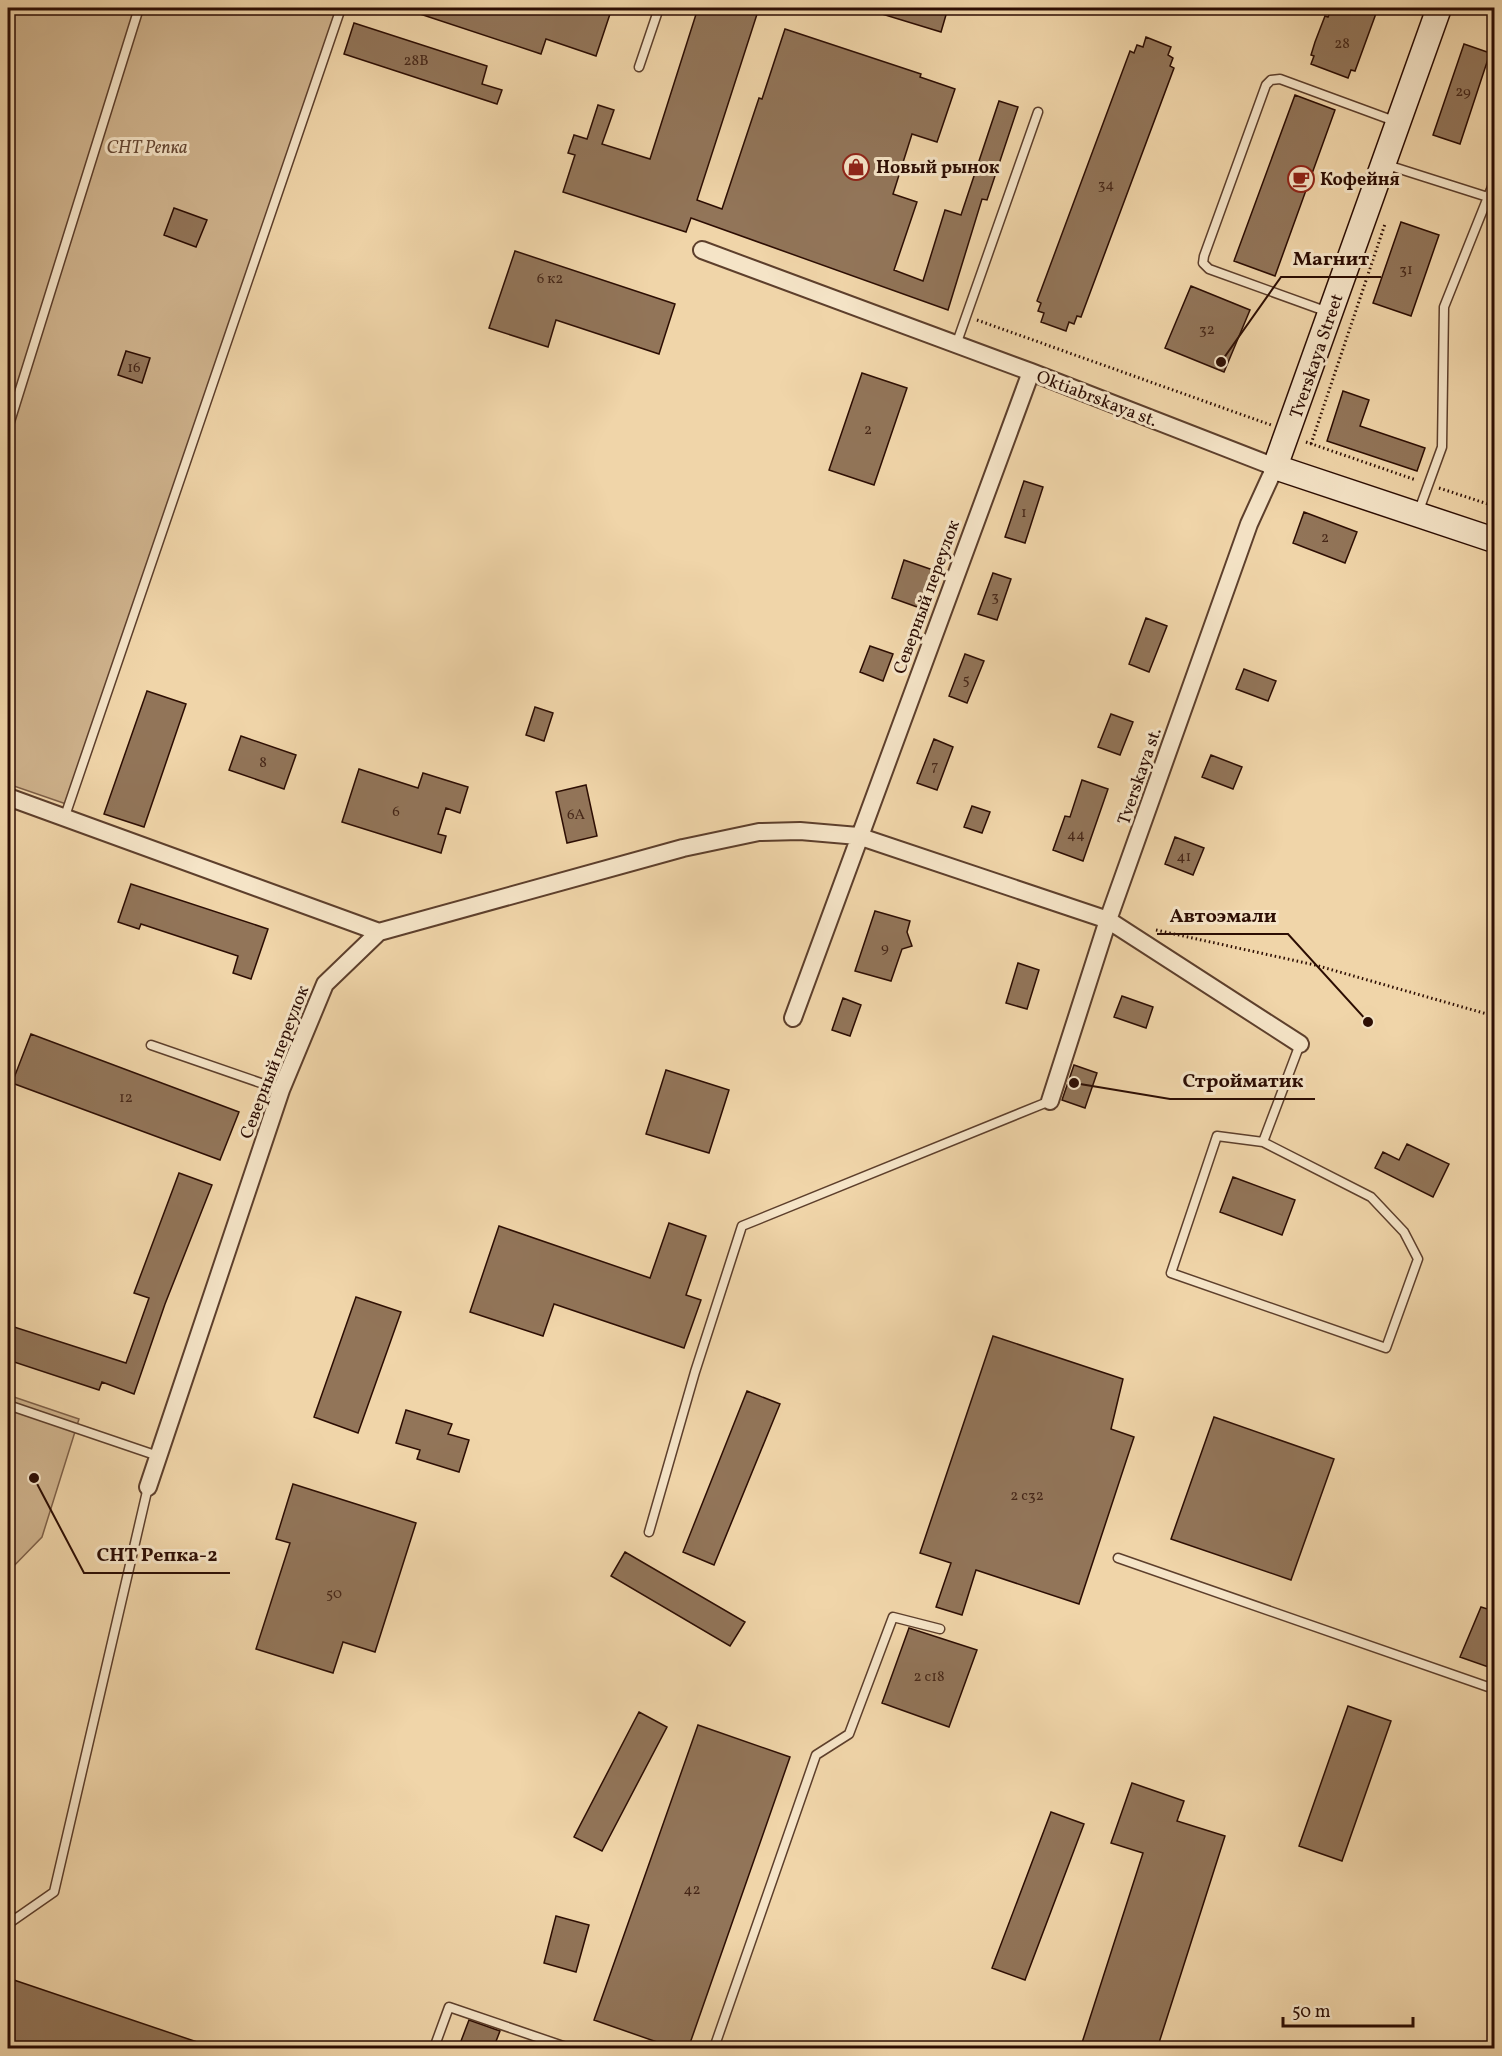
<svg xmlns="http://www.w3.org/2000/svg" width="1502" height="2056" font-family="Vollkorn,serif">
  <rect width="100%" height="100%" fill="#f0d5a9"/>
  <filter id="stains"><feTurbulence type="fractalNoise" baseFrequency=".00333" numOctaves="4"/><feColorMatrix values="0 0 0 0 .2 0 0 0 0 .09 0 0 0 0 .02 0 0 0 .5 -.17"/></filter>
  <radialGradient id="worn" r=".72"><stop offset=".6" stop-color="#630" stop-opacity="0"/><stop offset="1" stop-color="#630" stop-opacity=".3"/></radialGradient>
  <path fill="#cfb38d" stroke="#7e6048" stroke-width="1.5" d="M 8,8 L 342,8 L 72,806 L 8,784 Z
    M 8,1395 L 79,1419 L 42,1537 L 8,1572 Z"/>
  <path fill="#927559" stroke="#2c0d03" stroke-width="1.5" d="M 409,8 L 612,8 L 596,56 L 546,39 L 541,54 L 408,10 Z
    M 698,8 L 759,8 L 697,200 L 722,209 L 759,98 L 762,99 L 785,29 L 921,74 L 920,77 L 955,89 L 937,142 L 912,134 L 893,194 L 917,202 L 894,270 L 923,281 L 945,210 L 961,215 L 999,101 L 1018,107 L 987,200 L 982,199 L 948,310 L 691,218 L 686,232 L 563,192 L 575,155 L 568,153 L 574,135 L 587,139 L 598,105 L 614,110 L 602,144 L 650,159 Z
    M 872,8 L 948,8 L 941,32 L 872,11 Z
    M 1332,8 L 1378,8 L 1355,71 L 1351,70 L 1348,78 L 1311,64 L 1314,56 L 1311,55 L 1315,42 L 1325,16 L 1328,17 Z
    M 354,23 L 487,66 L 482,84 L 502,90 L 497,104 L 344,54 Z
    M 1146,37 L 1171,47 L 1168,55 L 1173,58 L 1170,66 L 1174,68 L 1081,317 L 1077,316 L 1074,324 L 1069,322 L 1066,331 L 1041,322 L 1044,313 L 1038,311 L 1041,303 L 1037,301 L 1130,51 L 1134,53 L 1137,45 L 1143,47 Z
    M 1464,44 L 1490,53 L 1460,144 L 1433,135 Z
    M 1295,95 L 1335,110 L 1275,276 L 1234,261 Z
    M 174,208 L 207,220 L 196,247 L 164,235 Z
    M 1401,222 L 1439,235 L 1411,316 L 1373,303 Z
    M 515,251 L 675,304 L 659,354 L 556,320 L 548,347 L 489,328 Z
    M 1191,286 L 1250,310 L 1224,372 L 1165,348 Z
    M 126,351 L 150,358 L 142,383 L 118,375 Z
    M 862,373 L 907,388 L 874,485 L 829,470 Z
    M 1343,391 L 1369,400 L 1360,426 L 1425,448 L 1417,471 L 1327,441 Z
    M 1024,481 L 1043,487 L 1025,543 L 1005,537 Z
    M 1304,512 L 1357,532 L 1345,563 L 1293,543 Z
    M 904,560 L 933,570 L 920,608 L 892,598 Z
    M 993,573 L 1011,579 L 997,620 L 978,614 Z
    M 1146,618 L 1167,626 L 1149,672 L 1129,664 Z
    M 870,646 L 893,654 L 883,681 L 860,672 Z
    M 965,654 L 984,661 L 967,703 L 949,696 Z
    M 1244,669 L 1276,681 L 1268,701 L 1236,689 Z
    M 147,691 L 186,704 L 144,827 L 104,814 Z
    M 535,707 L 553,713 L 544,741 L 526,735 Z
    M 1111,714 L 1133,722 L 1120,755 L 1098,747 Z
    M 241,736 L 296,755 L 284,789 L 229,770 Z
    M 934,739 L 953,747 L 937,790 L 917,783 Z
    M 1211,755 L 1242,767 L 1233,789 L 1202,777 Z
    M 359,769 L 418,788 L 423,773 L 468,787 L 460,813 L 446,808 L 438,834 L 446,836 L 441,853 L 342,822 Z
    M 1082,780 L 1108,789 L 1083,861 L 1053,850 L 1065,816 L 1070,817 Z
    M 586,785 L 597,836 L 567,843 L 556,792 Z
    M 972,806 L 990,812 L 982,833 L 964,827 Z
    M 1175,837 L 1204,848 L 1193,875 L 1165,864 Z
    M 131,884 L 268,929 L 251,979 L 233,973 L 238,956 L 141,924 L 139,929 L 118,922 Z
    M 875,911 L 910,921 L 907,932 L 912,946 L 902,949 L 891,981 L 855,971 Z
    M 1018,963 L 1039,970 L 1027,1009 L 1006,1003 Z
    M 1122,996 L 1153,1007 L 1146,1028 L 1114,1017 Z
    M 843,998 L 861,1005 L 850,1036 L 832,1030 Z
    M 31,1034 L 239,1112 L 220,1160 L 12,1083 Z
    M 1074,1065 L 1097,1073 L 1085,1108 L 1062,1100 Z
    M 666,1070 L 729,1090 L 709,1153 L 646,1134 Z
    M 1407,1144 L 1449,1164 L 1433,1197 L 1375,1168 L 1383,1152 L 1399,1160 Z
    M 179,1173 L 212,1185 L 165,1304 L 134,1394 L 102,1382 L 99,1390 L 8,1360 L 8,1325 L 126,1363 L 149,1298 L 134,1293 Z
    M 1233,1177 L 1295,1200 L 1282,1235 L 1220,1212 Z
    M 669,1223 L 706,1236 L 686,1295 L 701,1300 L 684,1348 L 554,1304 L 543,1336 L 470,1312 L 499,1226 L 650,1278 Z
    M 356,1297 L 401,1312 L 358,1433 L 314,1417 Z
    M 993,1336 L 1123,1379 L 1111,1429 L 1134,1437 L 1079,1604 L 976,1570 L 962,1615 L 936,1607 L 951,1563 L 920,1553 Z
    M 747,1391 L 780,1404 L 714,1565 L 683,1552 Z
    M 406,1410 L 452,1424 L 448,1434 L 469,1440 L 459,1472 L 417,1459 L 420,1450 L 396,1443 Z
    M 1214,1417 L 1334,1459 L 1291,1580 L 1171,1539 Z
    M 293,1484 L 416,1523 L 375,1652 L 343,1642 L 333,1673 L 256,1649 L 290,1543 L 276,1539 Z
    M 625,1552 L 745,1622 L 730,1646 L 611,1576 Z
    M 1481,1607 L 1494,1611 L 1494,1669 L 1460,1657 Z
    M 909,1628 L 977,1650 L 949,1727 L 882,1703 Z
    M 1348,1706 L 1391,1721 L 1342,1861 L 1299,1846 Z
    M 639,1712 L 667,1727 L 602,1851 L 574,1837 Z
    M 698,1725 L 790,1757 L 688,2049 L 677,2049 L 594,2020 Z
    M 1132,1783 L 1184,1801 L 1177,1821 L 1225,1836 L 1157,2049 L 1080,2049 L 1143,1853 L 1111,1843 Z
    M 1051,1812 L 1084,1824 L 1025,1980 L 992,1968 Z
    M 556,1916 L 589,1925 L 576,1972 L 544,1963 Z
    M 8,1978 L 209,2046 L 208,2049 L 8,2049 Z
    M 469,2020 L 500,2031 L 493,2049 L 458,2049 Z"/>
  <g fill="none" stroke-linecap="round" stroke-linejoin="round">
    <defs>
      <path id="lane" d="M 639,67 L 659,8
        M 1384,164 L 1494,199
        M 1328,312 L 1209,269 L 1203,263 L 1204,256 L 1266,85 L 1271,80 L 1280,79 L 1397,122
        M 956,345 L 1038,112
        M 8,428 L 139,8
        M 1418,513 L 1442,447 L 1444,307 L 1494,182
        M 65,816 L 341,8
        M 151,1045 L 281,1090
        M 1263,1142 L 1217,1136 L 1171,1273 L 1386,1348 L 1418,1259 L 1404,1232 L 1371,1197 L 1263,1142 L 1300,1044
        M 8,1405 L 158,1456
        M 649,1532 L 695,1372 L 742,1226 L 1050,1101
        M 1118,1558 L 1494,1689
        M 8,1924 L 54,1892 L 148,1487
        M 434,2048 L 449,2007 L 569,2048
        M 714,2048 L 816,1755 L 849,1734 L 893,1617 L 940,1629"/>
      <path id="street" d="M 702,250 L 1031,372 L 1275,467 L 1249,524 L 1108,920 L 1050,1101
        M 8,797 L 379,932
        M 793,1018 L 1031,372
        M 148,1487 L 281,1090 L 325,984 L 379,932 L 683,848 L 759,832 L 800,831 L 858,836 L 1108,920 L 1300,1044"/>
      <path id="secondary" d="M 1439,8 L 1275,467 L 1494,540"/>
    </defs>
    <use href="#lane" stroke="#5d3f2c" stroke-width="11"/>
    <use href="#street" stroke="#5d3f2c" stroke-width="20"/>
    <use href="#secondary" stroke="#2c0d03" stroke-width="27"/>
    <path stroke="#2c0d03" stroke-width="3" stroke-dasharray="1.5 3" stroke-linecap="butt" d="M 977,320 L 1271,425
      M 1306,442 L 1416,480
      M 1311,444 L 1385,224
      M 1439,488 L 1494,506
      M 1156,930 L 1315,965 L 1494,1016"/>
    <use href="#lane" stroke="#f5e4c7" stroke-width="8"/>
    <use href="#street" stroke="#f5e4c7" stroke-width="16"/>
    <use href="#secondary" stroke="#f5e4c7" stroke-width="24"/>
  </g>
  <defs>
    <symbol id="shop-ring" viewBox="-11 -11 22 22"><circle r="9.5" fill="#f5e4c7" stroke="#8f2418" stroke-width="1.5"/><path d="M-5-2.5h2.3a2.7 3.5 0 0 1 5.4 0H5L5.5 6h-11ZM-1.5-2.5h3a1.5 2.3 0 0 0-3 0Z" fill="#8f2418"/></symbol>
    <symbol id="cafe-ring" viewBox="-11 -11 22 22"><circle r="9.5" fill="#f5e4c7" stroke="#8f2418" stroke-width="1.5"/><path d="M-5.5-4.5H6V0H3Q3 3.5 0 3.5H-2.5Q-5.5 3.5-5.5 0ZM3-3.2v2h1.7v-2ZM-6 4.5H4V6H-6Z" fill="#8f2418"/></symbol>
  </defs>
  <g fill-rule="evenodd">
    <use href="#shop-ring" x="841" y="152" width="30" height="30"/>
    <use href="#cafe-ring" x="1286" y="164" width="30" height="30"/>
  </g>
  <g text-anchor="middle" stroke-width="6" stroke-linejoin="round" paint-order="stroke">
    <g font-size="15" fill="#462718">
      <text x="1342" y="48">28</text>
      <text x="416" y="65">28В</text>
      <text x="1463" y="96">29</text>
      <text x="1106" y="189">34</text>
      <text x="1406" y="274">31</text>
      <text x="550" y="283">6 к2</text>
      <text x="1207" y="334">32</text>
      <text x="134" y="372">16</text>
      <text x="868" y="434">2</text>
      <text x="1024" y="517">1</text>
      <text x="1325" y="542">2</text>
      <text x="995" y="601">3</text>
      <text x="966" y="684">5</text>
      <text x="263" y="767">8</text>
      <text x="935" y="770">7</text>
      <text x="396" y="816">6</text>
      <text x="576" y="819">6А</text>
      <text x="1076" y="839">44</text>
      <text x="1184" y="861">41</text>
      <text x="885" y="952">9</text>
      <text x="126" y="1102">12</text>
      <text x="1027" y="1500">2 с32</text>
      <text x="334" y="1598">50</text>
      <text x="929" y="1681">2 с18</text>
      <text x="692" y="1894">42</text>
    </g>
    <g font-size="18" font-style="italic" fill="#654733" stroke="#f5e4c7">
      <text x="147" y="153">СНТ Репка</text>
    </g>
    <g font-size="18" font-weight="bold" fill="#2c0d03" stroke="#f5e4c7" text-anchor="start">
      <text x="876" y="173">Новый рынок</text>
      <text x="1320" y="185">Кофейня</text>
    </g>
    <g font-size="18" fill="#2c0d03" stroke="#f5e4c7">
      <text transform="translate(1316 356) rotate(-71)" y="6">Tverskaya Street</text>
      <text transform="translate(1097 398) rotate(21)" y="6">Oktiabrskaya st.</text>
      <text transform="translate(926 597) rotate(-70)" y="6">Северный переулок</text>
      <text transform="translate(1139 776) rotate(-71)" y="6">Tverskaya st.</text>
      <text transform="translate(274 1062) rotate(-69)" y="6">Северный переулок</text>
    </g>
  </g>
  <path fill="none" stroke="#2c0d03" stroke-width="2" d="M1221 362L1281 277H1381M1368 1022L1288 934H1157M1074 1083L1170 1099H1315M34 1478L84 1573H230"/>
  <g fill="#2c0d03" stroke="#f5e4c7" stroke-width="2">
    <circle cx="1221" cy="362" r="6"/>
    <circle cx="1368" cy="1022" r="6"/>
    <circle cx="1074" cy="1083" r="6"/>
    <circle cx="34" cy="1478" r="6"/>
  </g>
  <g font-size="20" text-anchor="middle" font-weight="bold" fill="#2c0d03" stroke="#f5e4c7" stroke-width="6" stroke-linejoin="round" paint-order="stroke">
    <text x="1331" y="265">Магнит</text>
    <text x="1223" y="922">Автоэмали</text>
    <text x="1243" y="1087">Стройматик</text>
    <text x="157" y="1561">СНТ Репка-2</text>
  </g>
  <rect width="1502" height="2056" fill="none" stroke="#f0d5a9" stroke-width="30"/>
  <rect x="9" y="9" width="1484" height="2038" fill="none" stroke="#2c0d03" stroke-width="3"/>
  <rect x="15" y="15" width="1472" height="2026" fill="none" stroke="#2c0d03" stroke-width="1.5"/>
  <path d="M1283 2017v9h130v-9" fill="none" stroke="#2c0d03" stroke-width="3"/>
  <text x="1292" y="2017" font-size="18" fill="#2c0d03" stroke="#f5e4c7" stroke-width="4.5" paint-order="stroke">50 m</text>
  <rect width="100%" height="100%" filter="url(#stains)"/>
  <rect width="100%" height="100%" fill="url(#worn)"/>
</svg>
